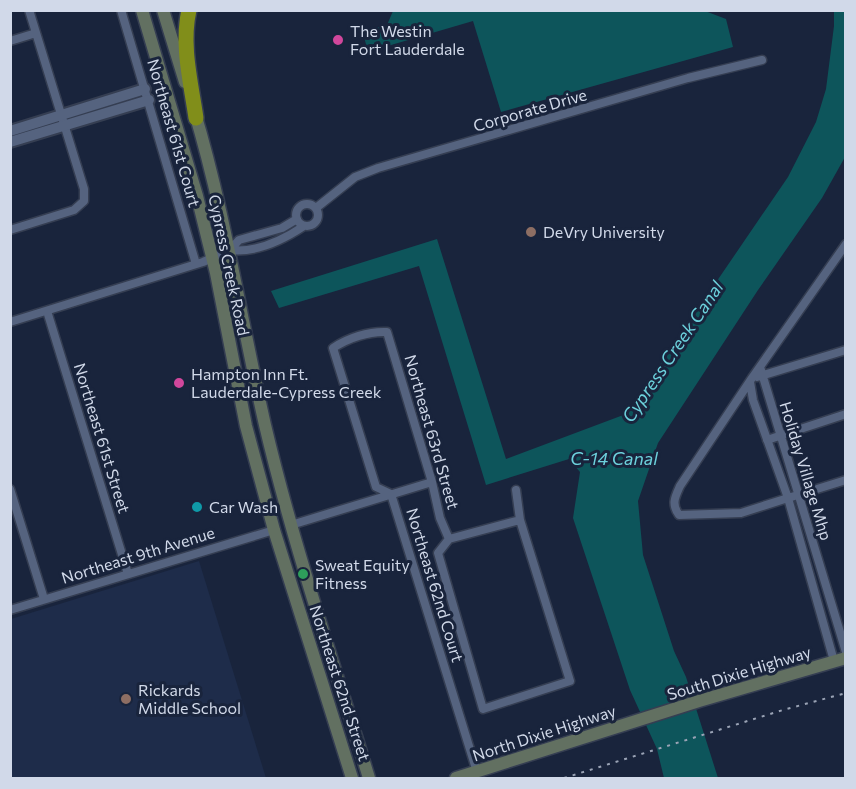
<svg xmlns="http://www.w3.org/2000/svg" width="856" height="789" font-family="Commissioner,sans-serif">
  <rect width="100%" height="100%" fill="#19243c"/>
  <path fill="#1e2c4a" d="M 199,561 L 266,778 L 11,778 L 11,619 Z"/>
  <path fill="#0d555b" d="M 705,11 L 726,19 L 733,47 L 501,112 L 473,21 L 374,50 L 367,48 L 364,37 L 368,30 L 387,25 L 393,11 Z
    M 834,11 L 845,11 L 845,157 L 822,198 L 758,290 L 658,443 L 638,501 L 643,555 L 674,651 L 686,677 L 718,778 L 664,778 L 657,749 L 630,690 L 573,518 L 580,472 L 569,459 L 486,485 L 419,266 L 279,308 L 271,291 L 437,239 L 506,459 L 626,414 L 788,177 L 816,122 L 826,89 L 834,26 Z"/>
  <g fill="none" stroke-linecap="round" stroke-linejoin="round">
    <defs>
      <path id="minor" d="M 121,10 L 196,264
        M 10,41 L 36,33
        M296 215a11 11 0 1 1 22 0a11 11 0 1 1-22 0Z
        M 316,208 L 355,177 L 378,168 L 688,78 L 762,60
        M 10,230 L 74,210 L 84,201 L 84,189 L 29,10
        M 230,250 C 256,253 283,240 304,226
        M 47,311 L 128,574
        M 10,322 L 203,262 L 230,250 L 239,240 L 282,228 L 297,219
        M 760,367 L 846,652
        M 757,377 L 846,350
        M 750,382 L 753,400 L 788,498 L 741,513 L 679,515 C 671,504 675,497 680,486 L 752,378 L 846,244
        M 767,440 L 846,414
        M 10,489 L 44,599
        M 516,490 L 520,520 L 570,681 L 483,709 L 438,553 L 449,539 L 520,520
        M 291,525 L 432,482
        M 449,539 L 440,518 L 432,482 L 387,332 C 369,331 348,338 333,348 L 376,487 L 391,494 L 477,772
        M 10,610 L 274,530
        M 834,661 L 788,498 L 846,480"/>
      <path id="tertiary" d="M 10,131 L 145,89
        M 10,142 L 149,100"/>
      <path id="secondary" d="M 142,10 L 197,196 L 216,273 L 246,426 L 274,530 L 352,778
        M 163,10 L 185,82
        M 194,110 C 225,213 241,320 265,425 C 293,544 333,661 369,778
        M 456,778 L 699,701 L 846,658"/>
      <path id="motorway" d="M 189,10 C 181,45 191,83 196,118"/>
    </defs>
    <use href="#minor" stroke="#353e52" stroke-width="11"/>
    <use href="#tertiary" stroke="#353e52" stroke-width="14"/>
    <use href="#secondary" stroke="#353e52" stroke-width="15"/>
    <use href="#motorway" stroke="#353e52" stroke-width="18"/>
    <use href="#minor" stroke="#55637f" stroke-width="8"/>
    <use href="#tertiary" stroke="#55637f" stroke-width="10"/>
    <use href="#secondary" stroke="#627061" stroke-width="12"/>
    <use href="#motorway" stroke="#818e1a" stroke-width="15"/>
    <path stroke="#9aa3b5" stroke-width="2" stroke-dasharray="3 6" stroke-linecap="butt" d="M 564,778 L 783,710 L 846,693"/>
  </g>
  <g fill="#d1479c" stroke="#19243c" stroke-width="2">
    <circle cx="338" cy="40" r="6"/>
    <circle cx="179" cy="383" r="6"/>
  </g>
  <g fill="#8d6e63" stroke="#19243c" stroke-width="2">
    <circle cx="531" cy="232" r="6"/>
    <circle cx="126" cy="699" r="6"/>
  </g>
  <circle fill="#0f9aa8" stroke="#19243c" stroke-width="2" cx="197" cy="507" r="6"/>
  <circle fill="#2e9e5b" stroke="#19243c" stroke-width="2" cx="303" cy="574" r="6"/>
  <g text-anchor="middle" stroke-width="6" stroke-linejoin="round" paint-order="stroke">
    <g font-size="16" fill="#d1d9e9" stroke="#19243c" text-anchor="start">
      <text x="350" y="37">The Westin<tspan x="350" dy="18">Fort Lauderdale</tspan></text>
      <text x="543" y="238">DeVry University</text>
      <text x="191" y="380">Hampton Inn Ft.<tspan x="191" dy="18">Lauderdale-Cypress Creek</tspan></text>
      <text x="209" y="513">Car Wash</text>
      <text x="315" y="571">Sweat Equity<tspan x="315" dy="18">Fitness</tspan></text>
      <text x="138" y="696">Rickards<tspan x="138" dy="18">Middle School</tspan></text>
    </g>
    <g font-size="16" fill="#d1d9e9" stroke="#19243c">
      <text transform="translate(530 110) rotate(-16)" y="6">Corporate Drive</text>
      <text transform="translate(174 133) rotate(74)" y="6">Northeast 61st Court</text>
      <text transform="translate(229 265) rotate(78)" y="6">Cypress Creek Road</text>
      <text transform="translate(432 432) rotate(74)" y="6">Northeast 63rd Street</text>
      <text transform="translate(102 438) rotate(73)" y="6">Northeast 61st Street</text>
      <text transform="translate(806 471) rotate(73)" y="6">Holiday Village Mhp</text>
      <text transform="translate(138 555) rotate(-17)" y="6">Northeast 9th Avenue</text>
      <text transform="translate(435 585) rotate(73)" y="6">Northeast 62nd Court</text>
      <text transform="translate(739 673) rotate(-17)" y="6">South Dixie Highway</text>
      <text transform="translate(340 683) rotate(72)" y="6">Northeast 62nd Street</text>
      <text transform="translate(544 733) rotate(-18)" y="6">North Dixie Highway</text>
    </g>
    <g font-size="18" font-style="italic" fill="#6cd1dc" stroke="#19243c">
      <text transform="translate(673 352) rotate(-56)" y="6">Cypress Creek Canal</text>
      <text x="614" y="465">C-14 Canal</text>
    </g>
  </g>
  <rect width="856" height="789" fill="none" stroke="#d1d9e9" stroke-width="24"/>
</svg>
